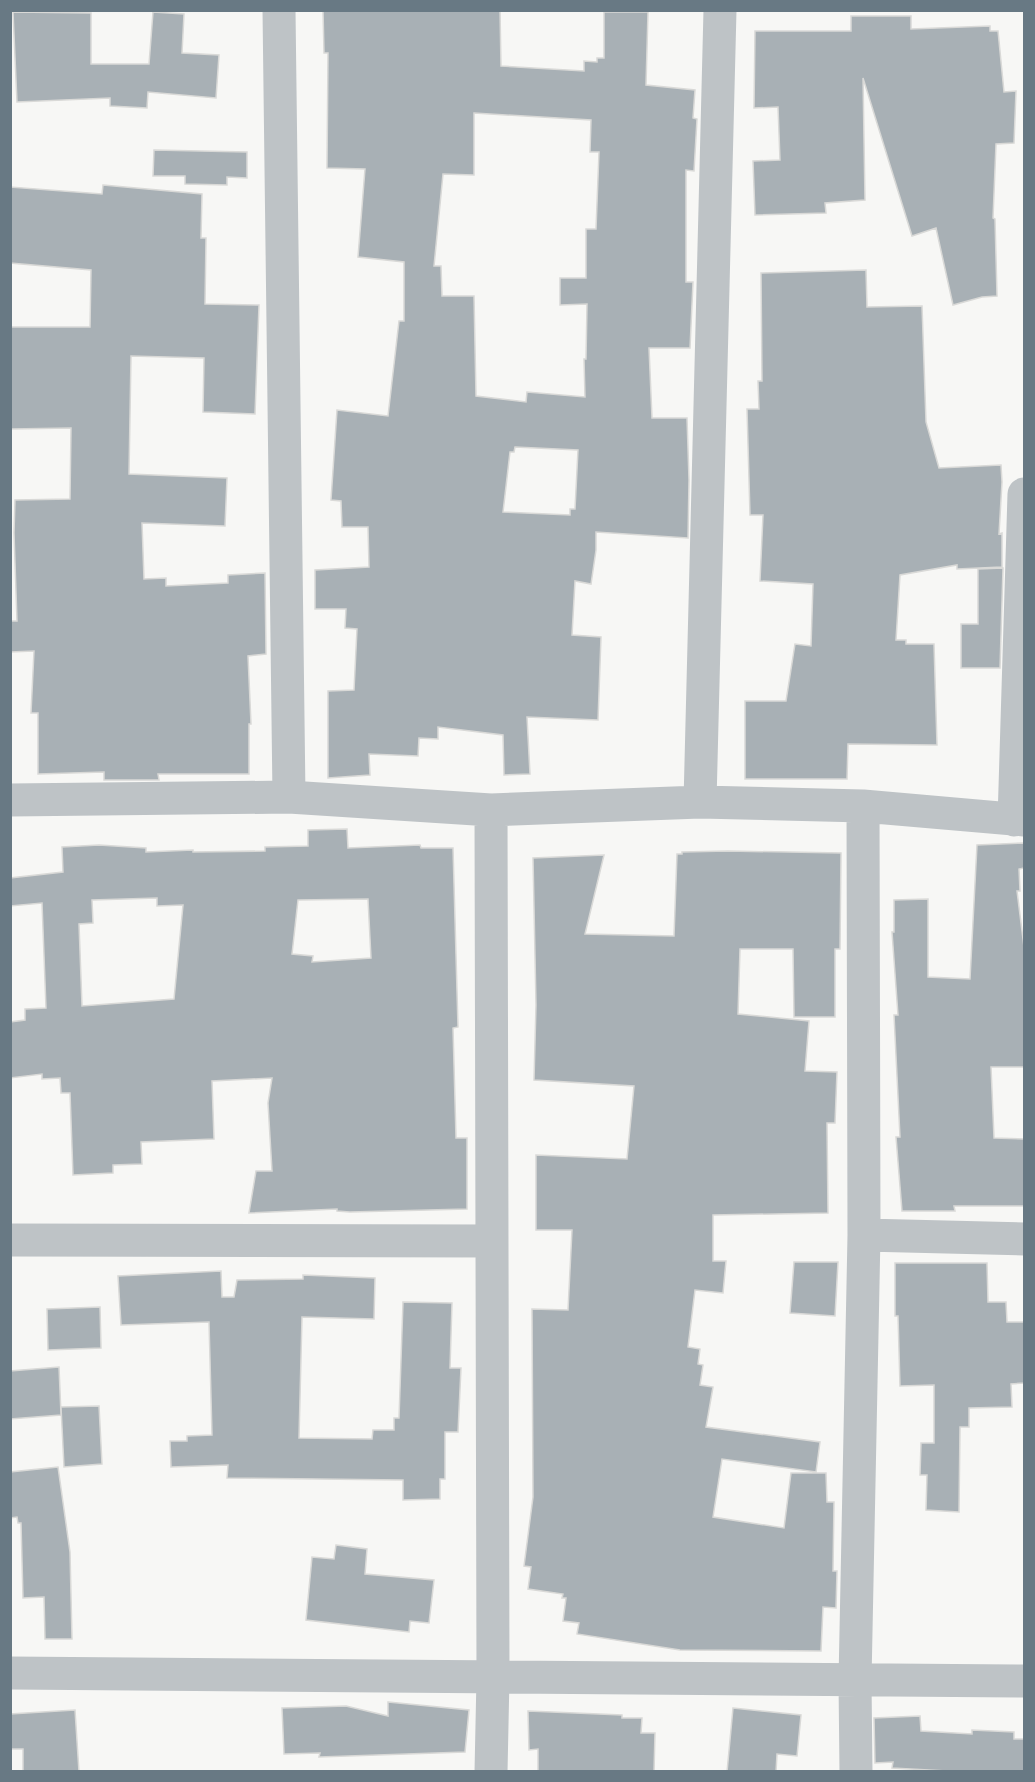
<svg xmlns="http://www.w3.org/2000/svg" width="1035" height="1782" font-family="Montserrat,sans-serif">
  <rect width="100%" height="100%" fill="#f7f7f5"/>
  <path fill="#a8b0b5" stroke="#d9d9d7" stroke-width="1.5" fill-rule="evenodd" d="M 323,10 L 500,10 L 501,66 L 584,71 L 584,61 L 597,62 L 597,58 L 604,58 L 604,12 L 648,12 L 646,85 L 695,90 L 693,118 L 697,119 L 694,171 L 686,170 L 686,282 L 693,282 L 690,348 L 649,348 L 652,418 L 687,418 L 689,480 L 688,538 L 596,532 L 596,550 L 591,584 L 575,581 L 572,635 L 601,637 L 598,720 L 527,717 L 530,774 L 504,775 L 503,735 L 438,727 L 438,739 L 419,738 L 418,756 L 369,754 L 370,775 L 328,778 L 328,691 L 354,690 L 357,629 L 345,628 L 346,609 L 315,609 L 315,570 L 369,567 L 368,527 L 342,527 L 341,501 L 331,500 L 337,410 L 388,416 L 399,321 L 404,321 L 404,262 L 358,257 L 365,169 L 327,168 L 328,53 L 324,53 ZM 474,113 L 591,120 L 590,152 L 599,152 L 596,229 L 586,229 L 586,278 L 560,278 L 560,305 L 587,304 L 586,359 L 584,359 L 585,397 L 527,392 L 526,402 L 476,396 L 474,296 L 442,296 L 441,266 L 434,266 L 443,174 L 474,175 ZM 515,447 L 578,450 L 575,509 L 570,509 L 570,515 L 503,512 L 510,452 L 514,452 Z
    M 13,12 L 91,13 L 91,64 L 149,64 L 153,12 L 184,14 L 182,53 L 219,55 L 216,98 L 148,92 L 147,108 L 110,106 L 110,98 L 17,102 Z
    M 851,16 L 911,16 L 911,29 L 990,26 L 990,31 L 998,31 L 1004,92 L 1016,91 L 1014,143 L 996,144 L 993,218 L 995,219 L 997,296 L 982,297 L 953,305 L 936,228 L 912,236 L 863,78 L 865,200 L 825,203 L 826,213 L 755,215 L 753,161 L 780,160 L 778,107 L 754,108 L 755,31 L 851,31 Z
    M 154,150 L 247,152 L 247,178 L 227,177 L 227,185 L 185,184 L 185,176 L 153,176 Z
    M 103,185 L 202,194 L 201,238 L 206,238 L 205,304 L 259,305 L 255,414 L 203,412 L 204,358 L 131,356 L 129,474 L 227,478 L 225,526 L 142,523 L 144,579 L 166,578 L 166,586 L 228,583 L 228,575 L 265,573 L 266,654 L 248,656 L 251,724 L 249,724 L 249,774 L 158,774 L 159,780 L 104,780 L 104,772 L 38,774 L 38,713 L 31,713 L 34,651 L 10,652 L 10,621 L 17,621 L 14,533 L 15,500 L 70,499 L 71,428 L 10,429 L 10,327 L 90,327 L 91,270 L 10,263 L 10,187 L 102,194 Z
    M 866,270 L 867,307 L 922,306 L 926,422 L 939,468 L 1001,465 L 1002,482 L 999,534 L 1002,533 L 1002,567 L 957,569 L 957,565 L 900,575 L 896,640 L 906,640 L 906,644 L 934,644 L 937,745 L 848,744 L 847,779 L 745,779 L 745,701 L 786,701 L 795,644 L 811,646 L 813,584 L 760,581 L 763,515 L 750,515 L 747,409 L 759,409 L 758,381 L 762,381 L 761,273 Z
    M 1003,568 L 1000,668 L 961,668 L 961,624 L 978,624 L 978,569 Z
    M 347,829 L 348,848 L 420,845 L 421,848 L 453,848 L 458,1027 L 453,1028 L 456,1138 L 467,1138 L 467,1209 L 350,1212 L 337,1211 L 337,1209 L 249,1213 L 256,1171 L 272,1171 L 268,1103 L 272,1078 L 212,1081 L 214,1139 L 141,1142 L 142,1164 L 113,1165 L 113,1173 L 73,1175 L 70,1093 L 61,1093 L 60,1078 L 42,1079 L 42,1074 L 10,1078 L 10,1022 L 25,1020 L 25,1009 L 46,1008 L 42,903 L 10,906 L 10,878 L 63,872 L 62,847 L 99,845 L 146,848 L 146,852 L 193,850 L 193,852 L 265,851 L 265,847 L 308,846 L 308,830 ZM 157,898 L 157,906 L 183,905 L 174,999 L 82,1006 L 79,924 L 93,923 L 92,900 ZM 368,899 L 371,958 L 312,962 L 313,956 L 292,954 L 298,900 Z
    M 1024,843 L 1024,868 L 1019,869 L 1020,891 L 1017,891 L 1024,947 L 1024,1067 L 991,1067 L 994,1138 L 1024,1139 L 1024,1206 L 954,1206 L 955,1211 L 902,1211 L 896,1137 L 900,1137 L 894,1015 L 898,1015 L 892,932 L 894,932 L 894,900 L 928,899 L 928,977 L 970,979 L 977,845 Z
    M 728,851 L 841,853 L 840,949 L 835,949 L 835,1017 L 794,1017 L 793,949 L 740,949 L 738,1014 L 809,1021 L 805,1071 L 837,1072 L 835,1123 L 827,1123 L 828,1213 L 713,1215 L 713,1261 L 726,1261 L 723,1293 L 695,1290 L 688,1347 L 700,1349 L 698,1364 L 703,1365 L 700,1385 L 713,1387 L 706,1427 L 820,1442 L 816,1472 L 722,1459 L 713,1517 L 784,1528 L 791,1473 L 826,1473 L 827,1502 L 834,1502 L 833,1571 L 837,1571 L 836,1608 L 823,1607 L 821,1651 L 680,1650 L 577,1634 L 579,1623 L 563,1621 L 566,1598 L 562,1598 L 563,1594 L 528,1589 L 531,1567 L 524,1566 L 533,1497 L 532,1309 L 568,1310 L 572,1230 L 536,1230 L 536,1155 L 627,1159 L 634,1086 L 534,1080 L 536,1005 L 533,858 L 604,855 L 585,934 L 674,936 L 677,854 L 682,854 L 682,852 Z
    M 794,1262 L 838,1262 L 835,1316 L 790,1313 Z
    M 895,1263 L 987,1263 L 988,1302 L 1006,1302 L 1007,1322 L 1024,1322 L 1024,1383 L 1011,1384 L 1012,1407 L 969,1408 L 969,1427 L 960,1427 L 959,1512 L 926,1510 L 927,1475 L 920,1475 L 921,1443 L 934,1443 L 934,1385 L 900,1386 L 898,1316 L 895,1316 Z
    M 221,1271 L 222,1297 L 234,1297 L 237,1280 L 303,1279 L 303,1275 L 375,1278 L 374,1319 L 302,1317 L 299,1438 L 372,1439 L 373,1430 L 394,1430 L 394,1418 L 399,1418 L 403,1302 L 452,1303 L 450,1368 L 461,1368 L 458,1432 L 445,1432 L 445,1479 L 440,1479 L 440,1499 L 403,1500 L 403,1480 L 227,1478 L 228,1465 L 171,1467 L 170,1441 L 187,1441 L 187,1436 L 212,1435 L 209,1322 L 121,1325 L 118,1276 Z
    M 100,1307 L 101,1348 L 48,1350 L 47,1309 Z
    M 59,1367 L 61,1415 L 10,1419 L 10,1371 Z
    M 99,1406 L 102,1464 L 64,1467 L 61,1407 Z
    M 58,1467 L 70,1552 L 72,1639 L 45,1639 L 44,1597 L 23,1598 L 21,1523 L 18,1523 L 17,1517 L 10,1518 L 10,1472 Z
    M 336,1545 L 367,1549 L 365,1574 L 434,1580 L 429,1623 L 410,1621 L 409,1632 L 306,1620 L 312,1557 L 334,1559 Z
    M 388,1702 L 469,1710 L 465,1752 L 319,1757 L 320,1753 L 284,1754 L 282,1708 L 346,1706 L 388,1716 Z
    M 733,1708 L 801,1715 L 797,1756 L 777,1754 L 776,1772 L 727,1772 Z
    M 75,1710 L 79,1772 L 23,1772 L 23,1749 L 10,1749 L 10,1714 Z
    M 528,1711 L 622,1715 L 622,1718 L 642,1718 L 641,1733 L 655,1733 L 654,1772 L 538,1772 L 538,1749 L 529,1750 Z
    M 920,1716 L 921,1731 L 972,1734 L 972,1730 L 1014,1732 L 1014,1739 L 1024,1739 L 1024,1772 L 966,1772 L 892,1768 L 893,1762 L 875,1763 L 874,1718 Z"/>
  <g fill="none" stroke-linecap="round" stroke-linejoin="round">
    <path stroke="#bec3c6" stroke-width="33" d="M 279,10 L 289,797
      M 10,800 L 289,797 L 491,810 L 700,802 L 863,806 L 1024,820
      M 700,802 L 720,10
      M 1014,820 L 1024,494
      M 864,1235 L 1024,1239
      M 10,1240 L 491,1241
      M 10,1673 L 1024,1681
      M 491,1772 L 493,1677 L 491,810
      M 856,1772 L 855,1681 L 864,1235 L 863,806"/>
  </g>
  <rect width="1035" height="1782" fill="none" stroke="#687984" stroke-width="24"/>
</svg>
